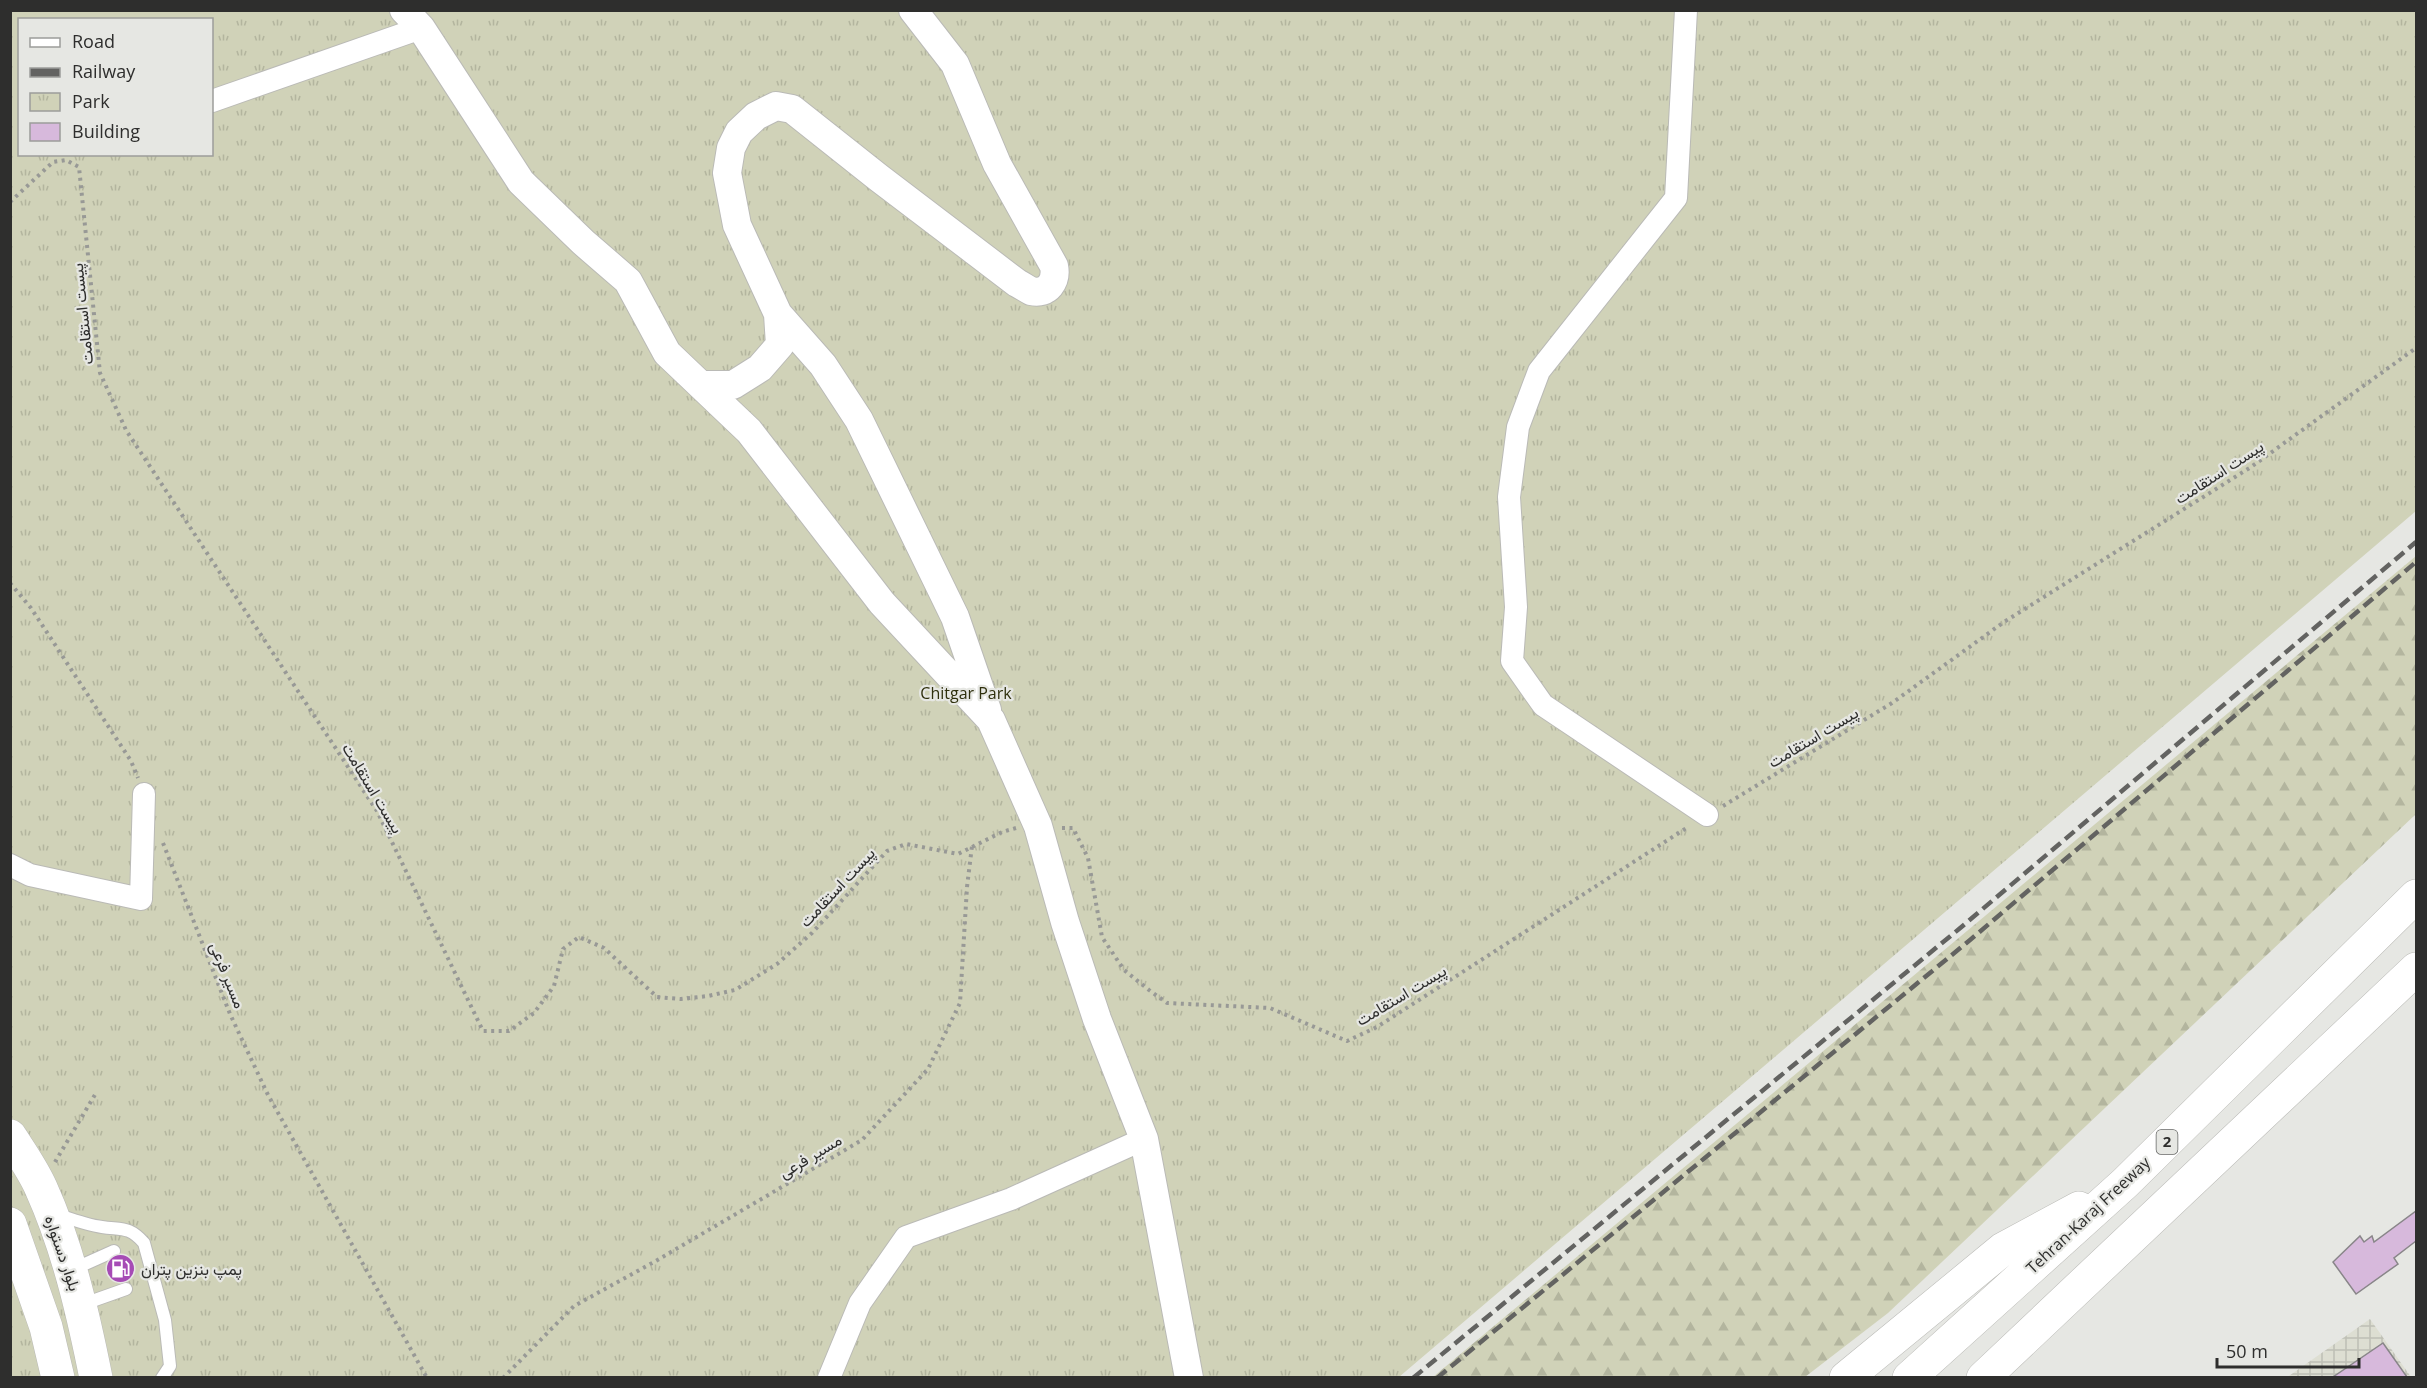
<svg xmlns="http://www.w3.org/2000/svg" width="2427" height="1388" font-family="'Open Sans',Vazirmatn,sans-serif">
  <defs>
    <pattern id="industrial-grid" width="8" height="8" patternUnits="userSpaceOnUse" patternTransform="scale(1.5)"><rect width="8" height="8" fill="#ddded2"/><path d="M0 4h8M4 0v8" fill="none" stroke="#bebfb5"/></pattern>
    <pattern id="forest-firs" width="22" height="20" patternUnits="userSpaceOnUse" patternTransform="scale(1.5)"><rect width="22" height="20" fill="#d0d2b8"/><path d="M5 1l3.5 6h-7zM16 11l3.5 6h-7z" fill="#b3b59e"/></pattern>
    <pattern id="park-tufts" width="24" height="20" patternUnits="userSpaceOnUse" patternTransform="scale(1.5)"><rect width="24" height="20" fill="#d0d2b8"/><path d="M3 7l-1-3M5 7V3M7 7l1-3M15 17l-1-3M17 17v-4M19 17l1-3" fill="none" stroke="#b3b59e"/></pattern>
  </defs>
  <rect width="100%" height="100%" fill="#e6e7e3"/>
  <path fill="url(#industrial-grid)" d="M 2370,1319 L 2411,1377 L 2286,1378 Z"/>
  <path fill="url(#forest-firs)" d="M 2416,556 L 2416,814 L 1888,1313 L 1805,1377 L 1433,1377 Z"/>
  <path fill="url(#park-tufts)" fill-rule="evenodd" d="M 10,11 L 2416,11 L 2416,511 L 1399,1377 L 11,1377 ZM 20,20 L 212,20 L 212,154 L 20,154 Z"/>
  <path fill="#d7b9dc" stroke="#898689" stroke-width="1.5" d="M 2416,1211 L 2416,1241 L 2394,1258 L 2398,1264 L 2356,1294 L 2333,1262 L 2360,1236 L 2364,1242 L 2372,1236 L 2374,1242 Z
    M 2383,1343 L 2407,1377 L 2333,1377 Z"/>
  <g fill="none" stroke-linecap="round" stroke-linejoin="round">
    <defs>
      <path id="service" d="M 56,1214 C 71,1219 87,1225 102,1227 C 122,1230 129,1226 144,1243 L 165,1320 L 170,1366 L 162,1378
        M 70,1260 L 85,1264 L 114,1251
        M 83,1310 L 95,1300 L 126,1289"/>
      <path id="minor" d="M 1686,10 L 1676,198 L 1539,371 L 1518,427 L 1509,497 L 1516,607 L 1512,661 L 1543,705 L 1707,815
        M 212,101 L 421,28
        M 10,865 L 30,875 L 141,899 L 144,794
        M 829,1378 L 860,1303 L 906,1237 L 1011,1199 L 1144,1139"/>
      <path id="tertiary" d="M 404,10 L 421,28 L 521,182 L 583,242 L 628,281 L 667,353 L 749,431 L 882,603 L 991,720 L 1038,826 L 1065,922 L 1097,1019 L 1144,1139 L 1189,1378
        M 913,10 L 955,64 L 997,164 L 1054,266 C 1057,281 1048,295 1031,291 C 1027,289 1021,285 1017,283 L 879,178 L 792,109 L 776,106 L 756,116 L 739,132 L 731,148 L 727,173 L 737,225 L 778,314 L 823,365 L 859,420 L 955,617 L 987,710
        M 702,385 L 733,385 L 760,368 L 780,345 L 778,314"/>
      <path id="secondary" d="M 10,1136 C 21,1153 33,1170 41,1188 C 68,1248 83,1313 96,1378
        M 10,1224 L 46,1327 L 58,1378"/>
      <path id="motorway" d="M 1846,1378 L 2003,1249 L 2079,1208
        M 1909,1378 L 2125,1183 L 2416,896
        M 1983,1378 L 2416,969"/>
    </defs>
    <use href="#service" stroke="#babab6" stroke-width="14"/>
    <use href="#minor" stroke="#babab6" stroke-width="24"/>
    <use href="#tertiary" stroke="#babab6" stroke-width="30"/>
    <use href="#secondary" stroke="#babab6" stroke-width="34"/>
    <use href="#motorway" stroke="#babab6" stroke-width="34"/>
    <path stroke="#989996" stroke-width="4" stroke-dasharray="3 4.5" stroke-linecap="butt" d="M 10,202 L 53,162 L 66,160 L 79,167 L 100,373 L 126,430 L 377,811 L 483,1031 L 509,1031 L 534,1013 L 554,986 L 563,949 L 579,937 L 604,948 L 657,997 L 681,999 L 708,996 L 735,990 L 777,964 L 812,933 L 887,851 L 906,844 L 958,854 L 1002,832 L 1016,828
      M 10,583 L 31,608 L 131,761 L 138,778
      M 1723,806 L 1892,703 L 2004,622 L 2251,467 L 2416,348
      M 1062,828 L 1073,828 L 1088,858 L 1102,937 L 1124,970 L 1149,990 L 1167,1003 L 1270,1008 L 1347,1041 L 1377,1027 L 1688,827
      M 163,843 L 230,1014 L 268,1095 L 427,1378
      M 55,1162 L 96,1093
      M 503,1378 L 574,1306 L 654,1262 L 862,1140 L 928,1069 L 960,1003 L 967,887 L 972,846"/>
    <use href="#service" stroke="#fff" stroke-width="12"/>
    <use href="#minor" stroke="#fff" stroke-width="22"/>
    <use href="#tertiary" stroke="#fff" stroke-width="28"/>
    <use href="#secondary" stroke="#fff" stroke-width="33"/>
    <use href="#motorway" stroke="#fff" stroke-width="33"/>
    <path stroke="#636361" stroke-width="4.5" stroke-dasharray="12 6" stroke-linecap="butt" d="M 1413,1378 L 1959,929 L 2416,542
      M 1437,1378 L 1970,940 L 2416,562"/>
  </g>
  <defs>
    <symbol id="fuel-disc" viewBox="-11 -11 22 22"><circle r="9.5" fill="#a64bb5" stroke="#e6e7e3"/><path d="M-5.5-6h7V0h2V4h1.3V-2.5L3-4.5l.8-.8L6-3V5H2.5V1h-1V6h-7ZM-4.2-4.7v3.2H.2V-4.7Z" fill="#fff"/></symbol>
  </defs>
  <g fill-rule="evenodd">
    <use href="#fuel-disc" x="104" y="1252" width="33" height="33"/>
  </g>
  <g text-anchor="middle" stroke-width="4.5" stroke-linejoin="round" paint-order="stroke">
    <rect fill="#e6e7e3" stroke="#656664" stroke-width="1.5" x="2156.5" y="1130" width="21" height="24" rx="4.5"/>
    <g font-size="15" font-weight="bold" fill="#2e2e2d">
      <text x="2167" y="1147">2</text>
    </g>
    <g font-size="16" fill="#2e2e2d" stroke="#e6e7e3">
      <text transform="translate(82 314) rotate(-96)" y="6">پیست استقامت</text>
      <text transform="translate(2219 472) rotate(-33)" y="6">پیست استقامت</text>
      <text transform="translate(1813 737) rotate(-31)" y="6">پیست استقامت</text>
      <text transform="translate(373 788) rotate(59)" y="6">پیست استقامت</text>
      <text transform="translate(837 887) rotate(-47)" y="6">پیست استقامت</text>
      <text transform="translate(228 975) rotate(68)" y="6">مسیر فرعی</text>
      <text transform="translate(1401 995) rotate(-31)" y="6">پیست استقامت</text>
      <text transform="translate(810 1156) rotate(-31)" y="6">مسیر فرعی</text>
      <text transform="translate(2088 1215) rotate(-43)" y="6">Tehran-Karaj Freeway</text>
      <text transform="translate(63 1253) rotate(71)" y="6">بلوار دستواره</text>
    </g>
    <g font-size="16" fill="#2f300d" stroke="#e6e7e3">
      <text x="966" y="699">Chitgar Park</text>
    </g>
    <g font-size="16" fill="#2e2e2d" stroke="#e6e7e3" text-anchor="start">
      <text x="141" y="1275">پمپ بنزین پتران</text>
    </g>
  </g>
  <rect width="2427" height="1388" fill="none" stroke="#2e2e2d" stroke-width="24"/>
  <rect x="18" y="18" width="195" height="138" fill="#e6e7e3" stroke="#9c9d9a" stroke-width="1.5"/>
  <rect x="30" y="38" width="30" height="9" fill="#ffffff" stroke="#9c9d9a" stroke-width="1.5"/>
  <text x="72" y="48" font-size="18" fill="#2e2e2d">Road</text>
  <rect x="30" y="68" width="30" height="9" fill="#636361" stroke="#9c9d9a" stroke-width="1.5"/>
  <text x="72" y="78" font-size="18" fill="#2e2e2d">Railway</text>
  <rect x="30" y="93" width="30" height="18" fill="url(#park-tufts)" stroke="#9c9d9a" stroke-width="1.5"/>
  <text x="72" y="108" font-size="18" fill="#2e2e2d">Park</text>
  <rect x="30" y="123" width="30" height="18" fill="#d7b9dc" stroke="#9c9d9a" stroke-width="1.5"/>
  <text x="72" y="138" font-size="18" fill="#2e2e2d">Building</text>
  <path d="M2217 1358v9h142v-9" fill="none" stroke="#2e2e2d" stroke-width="3"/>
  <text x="2226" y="1358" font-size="18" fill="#2e2e2d" stroke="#e6e7e3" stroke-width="4.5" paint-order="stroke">50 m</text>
</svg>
